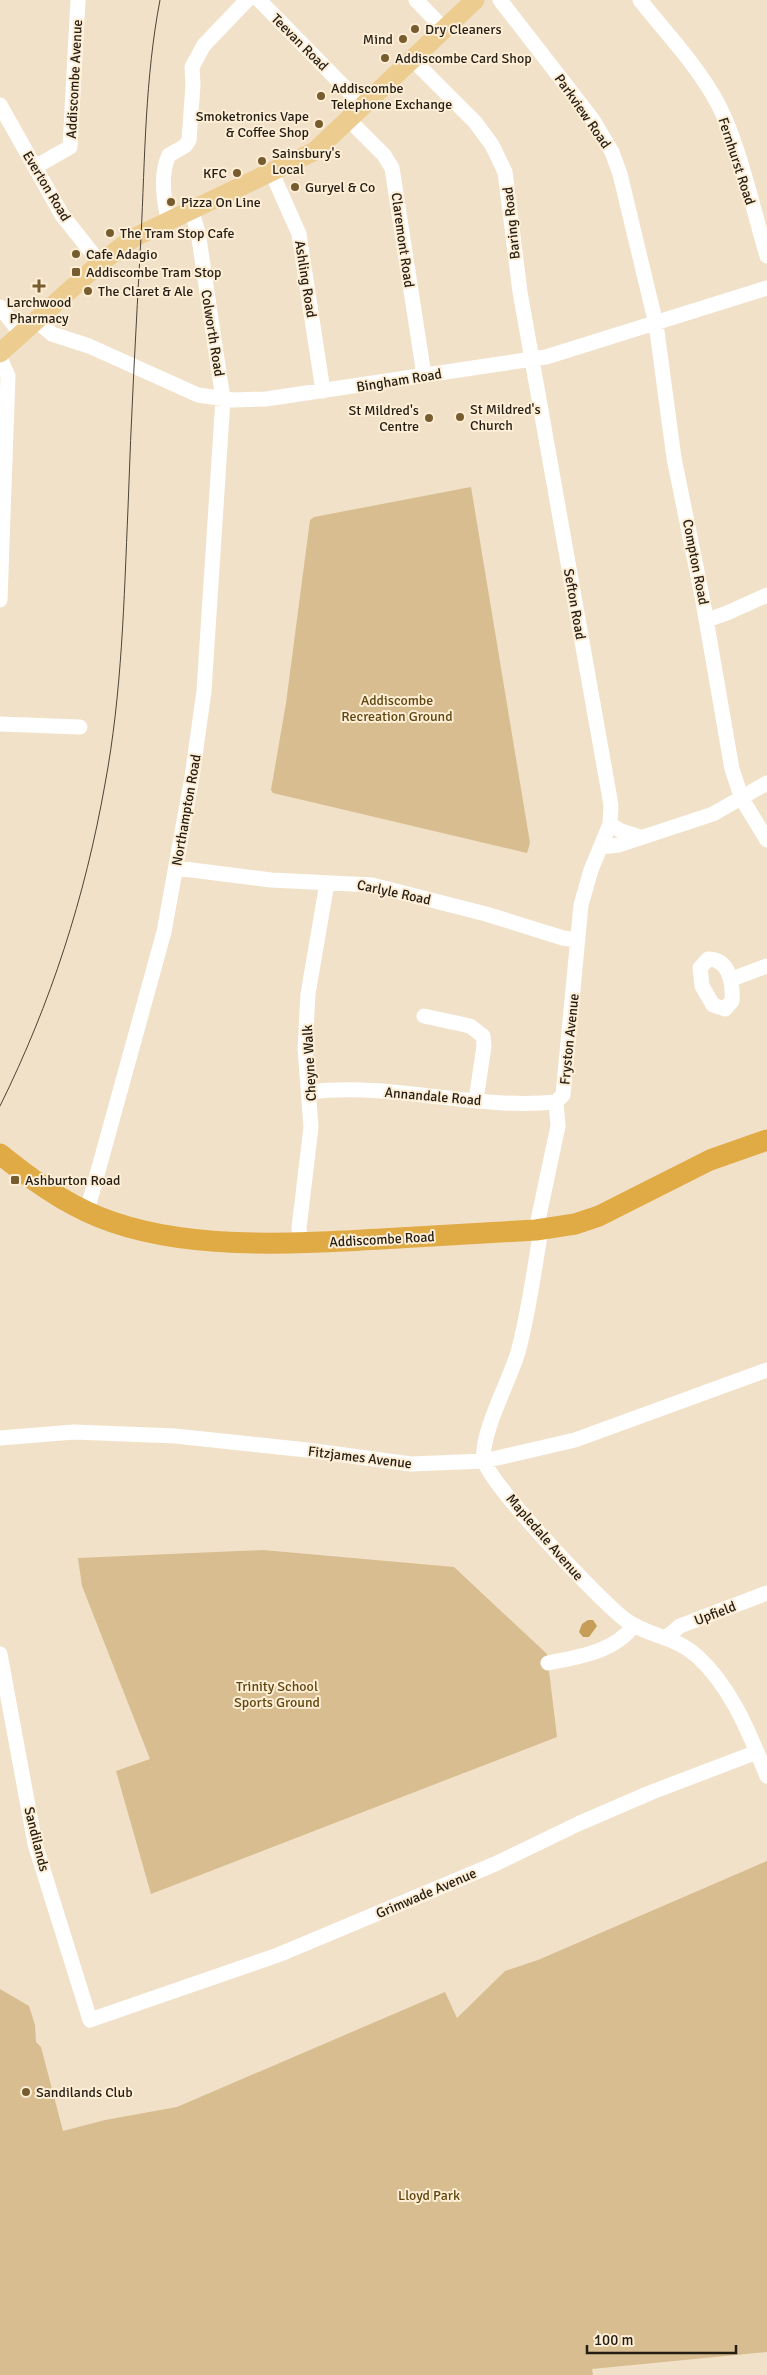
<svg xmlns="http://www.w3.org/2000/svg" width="767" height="2375" font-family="Signika,sans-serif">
  <rect width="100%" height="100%" fill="#f1e1c8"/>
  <path fill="#d8bd90" d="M 471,487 L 530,843 L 527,853 L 273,793 L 271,790 L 286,703 L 310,520 L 314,517 Z
    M 263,1550 L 454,1567 L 547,1654 L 557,1737 L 151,1894 L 116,1771 L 150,1759 L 82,1586 L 78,1558 Z
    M 767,1861 L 767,2352 L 592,2369 L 593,2375 L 0,2375 L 0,1989 L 29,2006 L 35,2025 L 36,2042 L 41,2047 L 63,2131 L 105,2120 L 177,2107 L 445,1992 L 457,2018 L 505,1971 L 538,1960 Z"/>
  <path fill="#c69e59" d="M 588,1620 L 593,1620 L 597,1626 L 589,1637 L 583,1637 L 579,1632 L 582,1624 Z"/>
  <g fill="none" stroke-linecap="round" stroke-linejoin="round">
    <path stroke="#fff" stroke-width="15" d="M 259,0 L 363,106
      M 416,0 L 444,29
      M 500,0 L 593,120 L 612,152 L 620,174 L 656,324 L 674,458 L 702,596 L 732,769 L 742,799 L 767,840
      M 640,0 C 666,33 698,66 718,104 C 740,146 753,210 767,256
      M 412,59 L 475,122 L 492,145 L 505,172 L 520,292 L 611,805 L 610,824 L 591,870 L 581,905 L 563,1095 L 556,1102
      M 0,105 L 62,215 L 100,263
      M 349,120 L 384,155 L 392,168 L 424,375
      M 35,167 L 70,147 L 78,0
      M 272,173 L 299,234 L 323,391
      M 168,219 C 164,201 160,173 169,155 L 185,146 L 189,140 L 193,85 L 192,67 L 204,45 L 247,0
      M 0,307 L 22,335
      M 37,321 L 52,334 L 89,346 L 198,395 L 233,400 L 266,399 L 546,357 L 767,288
      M 0,358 L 8,376 L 0,600
      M 707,620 L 727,613 L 767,595
      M 0,724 L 80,727
      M 610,824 L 621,831 L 640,837
      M 601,847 L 619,845 L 713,814 L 767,783
      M 176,868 L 271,880 L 372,885 L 486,914 L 563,938 L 578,940
      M 708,959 C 730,959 733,984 732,1001 L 725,1009 L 713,1005 L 702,986 L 700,968 Z
      M 732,979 L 767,966
      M 424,1016 L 470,1026 L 483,1036 L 484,1046 L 476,1100
      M 310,1092 C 392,1082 474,1110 556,1102
      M 87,1211 L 164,932 L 192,777 L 204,691 L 223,399 L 198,232 L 191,209
      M 536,1230 L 558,1126 L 556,1102
      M 541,1230 C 534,1270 529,1312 518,1352 C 510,1380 480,1434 484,1460 C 488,1483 604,1605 627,1621 C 650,1637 675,1636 697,1656 C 732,1688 749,1733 767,1776
      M 300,1243 L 299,1228 L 311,1127 L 305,1049 L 308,994 L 327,883
      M 0,1438 L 74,1432 L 175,1436 L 307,1450 L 411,1464 L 484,1461 L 575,1440 L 767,1370
      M 667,1637 L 680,1626 L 767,1593
      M 0,1654 L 35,1844 L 90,2020 L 278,1955 L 495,1864 L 580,1823 L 652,1792 L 757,1752
      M 548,1663 C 578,1657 615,1652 634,1625"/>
    <path stroke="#eccc8f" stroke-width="19" d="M 0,353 L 100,263 L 135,237 L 315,151 L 475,0"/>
    <path stroke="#e0aa45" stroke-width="21" d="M 0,1154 C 31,1179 62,1202 99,1217 C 182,1251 293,1244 381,1239 C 432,1236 484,1233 536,1230 L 575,1224 L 599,1216 L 710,1160 L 767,1140"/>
    <path stroke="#4b4437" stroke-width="1" d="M 0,1106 C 51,1003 85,897 105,784 C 122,693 124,600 128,508 C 131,418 136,327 141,237 C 145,158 145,78 160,0"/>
  </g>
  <g fill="#765c2e" stroke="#feeed5" stroke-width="2">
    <circle cx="415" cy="29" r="5"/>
    <circle cx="403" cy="39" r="5"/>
    <circle cx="385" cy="58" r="5"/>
    <circle cx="321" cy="96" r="5"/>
    <circle cx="319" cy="124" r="5"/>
    <circle cx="262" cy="161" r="5"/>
    <circle cx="237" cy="173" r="5"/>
    <circle cx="295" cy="187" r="5"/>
    <circle cx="171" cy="202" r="5"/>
    <circle cx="110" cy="233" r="5"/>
    <circle cx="76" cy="254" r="5"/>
    <rect x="71" y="267" width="10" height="10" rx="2.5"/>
    <path d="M36.5 278.5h5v5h5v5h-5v5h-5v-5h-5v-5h5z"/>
    <circle cx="88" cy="291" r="5"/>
    <circle cx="460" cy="417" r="5"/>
    <circle cx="429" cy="418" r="5"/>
    <rect x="10" y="1175" width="10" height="10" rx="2.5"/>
    <circle cx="26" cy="2092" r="5"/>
  </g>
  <g text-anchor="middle" stroke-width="4" stroke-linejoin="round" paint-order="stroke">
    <g font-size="14" fill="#241e15" stroke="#feeed5" text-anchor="start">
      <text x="425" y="34">Dry Cleaners</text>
      <text x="393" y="44" text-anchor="end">Mind</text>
      <text x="395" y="63">Addiscombe Card Shop</text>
      <text x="331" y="93">Addiscombe<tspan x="331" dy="16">Telephone Exchange</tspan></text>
      <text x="309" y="121" text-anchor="end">Smoketronics Vape<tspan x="309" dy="16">&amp; Coffee Shop</tspan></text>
      <text x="272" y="158">Sainsbury's<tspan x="272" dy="16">Local</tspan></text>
      <text x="227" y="178" text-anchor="end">KFC</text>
      <text x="305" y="192">Guryel &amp; Co</text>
      <text x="181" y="207">Pizza On Line</text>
      <text x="120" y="238">The Tram Stop Cafe</text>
      <text x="86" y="259">Cafe Adagio</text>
      <text x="86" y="277">Addiscombe Tram Stop</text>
      <text x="98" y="296">The Claret &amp; Ale</text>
      <text x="39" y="307" text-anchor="middle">Larchwood<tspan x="39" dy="16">Pharmacy</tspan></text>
      <text x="470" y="414">St Mildred's<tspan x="470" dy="16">Church</tspan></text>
      <text x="419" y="415" text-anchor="end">St Mildred's<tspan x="419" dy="16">Centre</tspan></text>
      <text x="25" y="1185">Ashburton Road</text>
      <text x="36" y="2097">Sandilands Club</text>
    </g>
    <g font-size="14" fill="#241e15" stroke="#feeed5">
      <text transform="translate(300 42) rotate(45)" y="5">Teevan Road</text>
      <text transform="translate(74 79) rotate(-87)" y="5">Addiscombe Avenue</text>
      <text transform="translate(583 111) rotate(55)" y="5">Parkview Road</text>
      <text transform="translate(737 161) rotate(72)" y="5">Fernhurst Road</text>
      <text transform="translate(47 186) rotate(59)" y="5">Everton Road</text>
      <text transform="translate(511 223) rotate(-96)" y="5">Baring Road</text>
      <text transform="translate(403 240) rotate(82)" y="5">Claremont Road</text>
      <text transform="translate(306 279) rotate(81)" y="5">Ashling Road</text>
      <text transform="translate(213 333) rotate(81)" y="5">Colworth Road</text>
      <text transform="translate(399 380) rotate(-9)" y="5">Bingham Road</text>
      <text transform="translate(696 562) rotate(79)" y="5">Compton Road</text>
      <text transform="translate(575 604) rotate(80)" y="5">Sefton Road</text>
      <text transform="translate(186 810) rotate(-80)" y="5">Northampton Road</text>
      <text transform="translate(394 892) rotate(12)" y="5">Carlyle Road</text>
      <text transform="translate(569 1039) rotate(-84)" y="5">Fryston Avenue</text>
      <text transform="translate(309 1063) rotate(-93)" y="5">Cheyne Walk</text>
      <text transform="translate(433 1096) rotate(5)" y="5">Annandale Road</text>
      <text transform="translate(382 1239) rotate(-3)" y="5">Addiscombe Road</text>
      <text transform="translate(360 1457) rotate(7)" y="5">Fitzjames Avenue</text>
      <text transform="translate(545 1537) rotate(49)" y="5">Mapledale Avenue</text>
      <text transform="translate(715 1613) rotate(-21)" y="5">Upfield</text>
      <text transform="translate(37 1839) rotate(76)" y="5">Sandilands</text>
      <text transform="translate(426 1893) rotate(-23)" y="5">Grimwade Avenue</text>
    </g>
    <g font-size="14" fill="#61460f" stroke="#feeed5">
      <text x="397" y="705">Addiscombe<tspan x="397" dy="16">Recreation Ground</tspan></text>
      <text x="277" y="1691">Trinity School<tspan x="277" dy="16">Sports Ground</tspan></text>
      <text x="429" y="2200">Lloyd Park</text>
    </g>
  </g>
  <path d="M587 2345v8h149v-8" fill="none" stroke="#241e15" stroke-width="2.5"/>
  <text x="594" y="2345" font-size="15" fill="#241e15" stroke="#feeed5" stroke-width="4" paint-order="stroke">100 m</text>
</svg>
